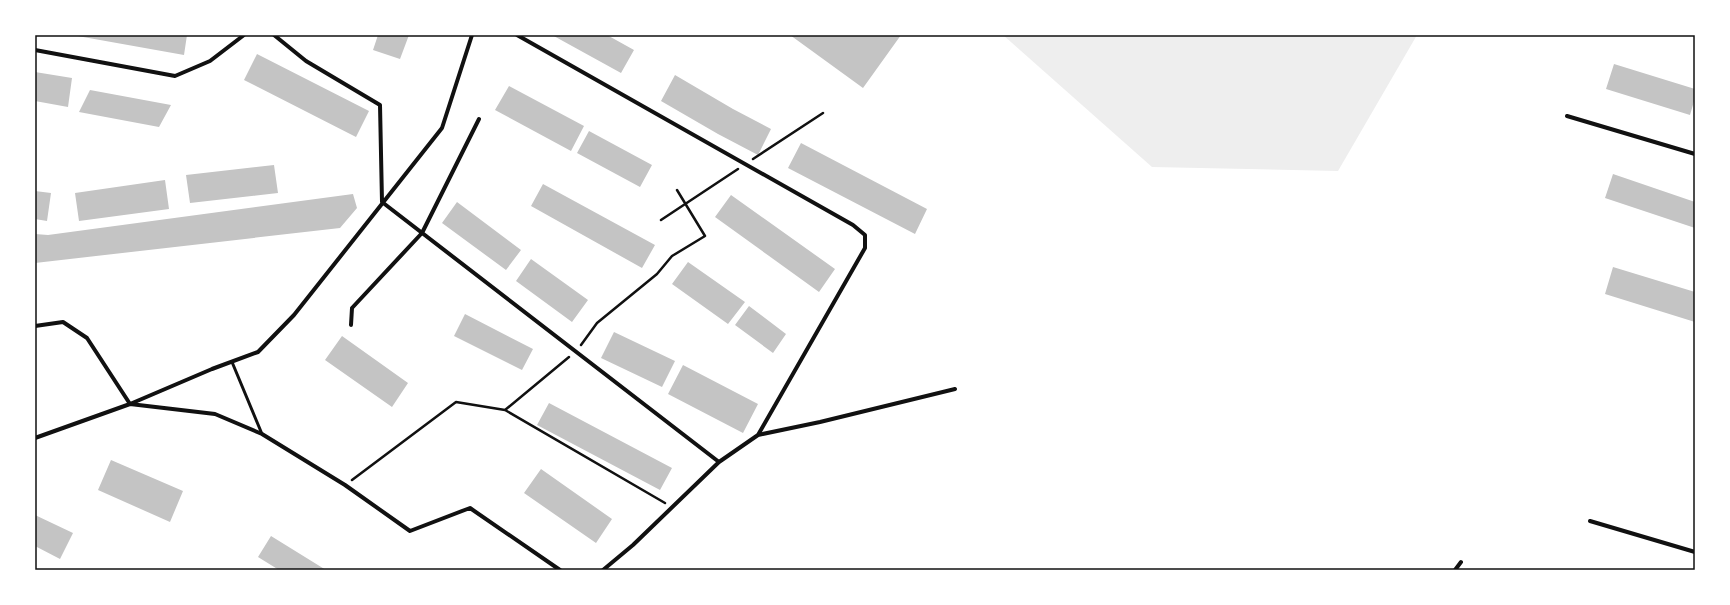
<svg xmlns="http://www.w3.org/2000/svg" width="1730" height="605" font-family="Karla,sans-serif">
  <rect width="100%" height="100%" fill="#fff"/>
  <path fill="#eee" d="M 1003,35 L 1417,35 L 1338,171 L 1152,167 Z"/>
  <path fill="#c4c4c4" d="M 72,35 L 187,35 L 184,55 Z
    M 378,35 L 409,35 L 400,59 L 373,50 Z
    M 552,35 L 607,35 L 634,50 L 621,73 Z
    M 790,35 L 901,35 L 863,88 Z
    M 257,54 L 369,111 L 356,137 L 244,80 Z
    M 1614,64 L 1695,89 L 1695,98 L 1690,115 L 1606,89 Z
    M 35,72 L 72,78 L 68,107 L 35,101 Z
    M 675,75 L 733,109 L 771,129 L 758,155 L 718,134 L 661,101 Z
    M 509,86 L 584,126 L 571,151 L 495,110 Z
    M 90,90 L 171,105 L 159,127 L 79,112 Z
    M 589,131 L 652,165 L 640,187 L 577,153 Z
    M 801,143 L 927,209 L 915,234 L 788,168 Z
    M 274,165 L 278,193 L 190,203 L 186,175 Z
    M 1613,174 L 1695,202 L 1695,228 L 1605,198 Z
    M 165,180 L 169,209 L 79,221 L 75,193 Z
    M 543,184 L 655,245 L 642,268 L 531,206 Z
    M 35,191 L 51,193 L 47,221 L 35,219 Z
    M 353,194 L 357,208 L 340,228 L 35,263 L 35,234 L 48,235 Z
    M 731,195 L 835,269 L 819,292 L 715,217 Z
    M 457,202 L 521,250 L 506,270 L 442,223 Z
    M 531,259 L 588,300 L 572,322 L 516,281 Z
    M 688,262 L 745,302 L 728,324 L 672,284 Z
    M 1613,267 L 1695,292 L 1695,322 L 1605,294 Z
    M 749,306 L 786,334 L 773,353 L 735,325 Z
    M 465,314 L 533,349 L 522,370 L 454,336 Z
    M 614,332 L 675,361 L 662,387 L 601,358 Z
    M 342,336 L 408,383 L 392,407 L 325,360 Z
    M 683,365 L 758,404 L 743,433 L 668,394 Z
    M 549,403 L 672,468 L 660,490 L 537,425 Z
    M 111,460 L 183,491 L 170,522 L 98,490 Z
    M 541,469 L 612,519 L 596,543 L 524,493 Z
    M 35,515 L 73,533 L 60,559 L 35,546 Z
    M 271,536 L 326,570 L 279,570 L 258,557 Z"/>
  <g fill="none" stroke-linecap="round" stroke-linejoin="round">
    <path stroke="#111" stroke-width="2.5" d="M 753,159 L 823,113
      M 661,220 L 738,169
      M 581,345 L 597,323 L 657,274 L 672,256 L 705,236 L 677,190
      M 505,410 L 569,357
      M 352,480 L 456,402 L 505,410 L 665,503"/>
    <path stroke="#111" stroke-width="3" d="M 232,362 L 262,434"/>
    <path stroke="#111" stroke-width="4" d="M 274,35 L 306,61 L 380,105 L 382,202 L 719,462
      M 517,35 L 853,225 L 865,235 L 865,248 L 758,435
      M 35,50 L 175,76 L 210,61 L 244,35
      M 1567,116 L 1695,154
      M 351,325 L 352,308 L 422,233 L 479,119
      M 35,326 L 63,322 L 87,338 L 130,404 L 215,414 L 262,434 L 345,485 L 410,531 L 470,508 L 560,570
      M 35,438 L 130,404 L 212,369 L 258,352 L 294,315 L 442,128 L 472,35
      M 1590,521 L 1695,552
      M 603,570 L 633,545 L 719,462 L 758,435 L 820,422 L 955,389
      M 1455,570 L 1461,562"/>
  </g>
  <rect width="1730" height="605" fill="none" stroke="#ffffff" stroke-width="72"/>
  <rect x="36" y="36" width="1658" height="533" fill="none" stroke="#111" stroke-width="1.5"/>
</svg>
